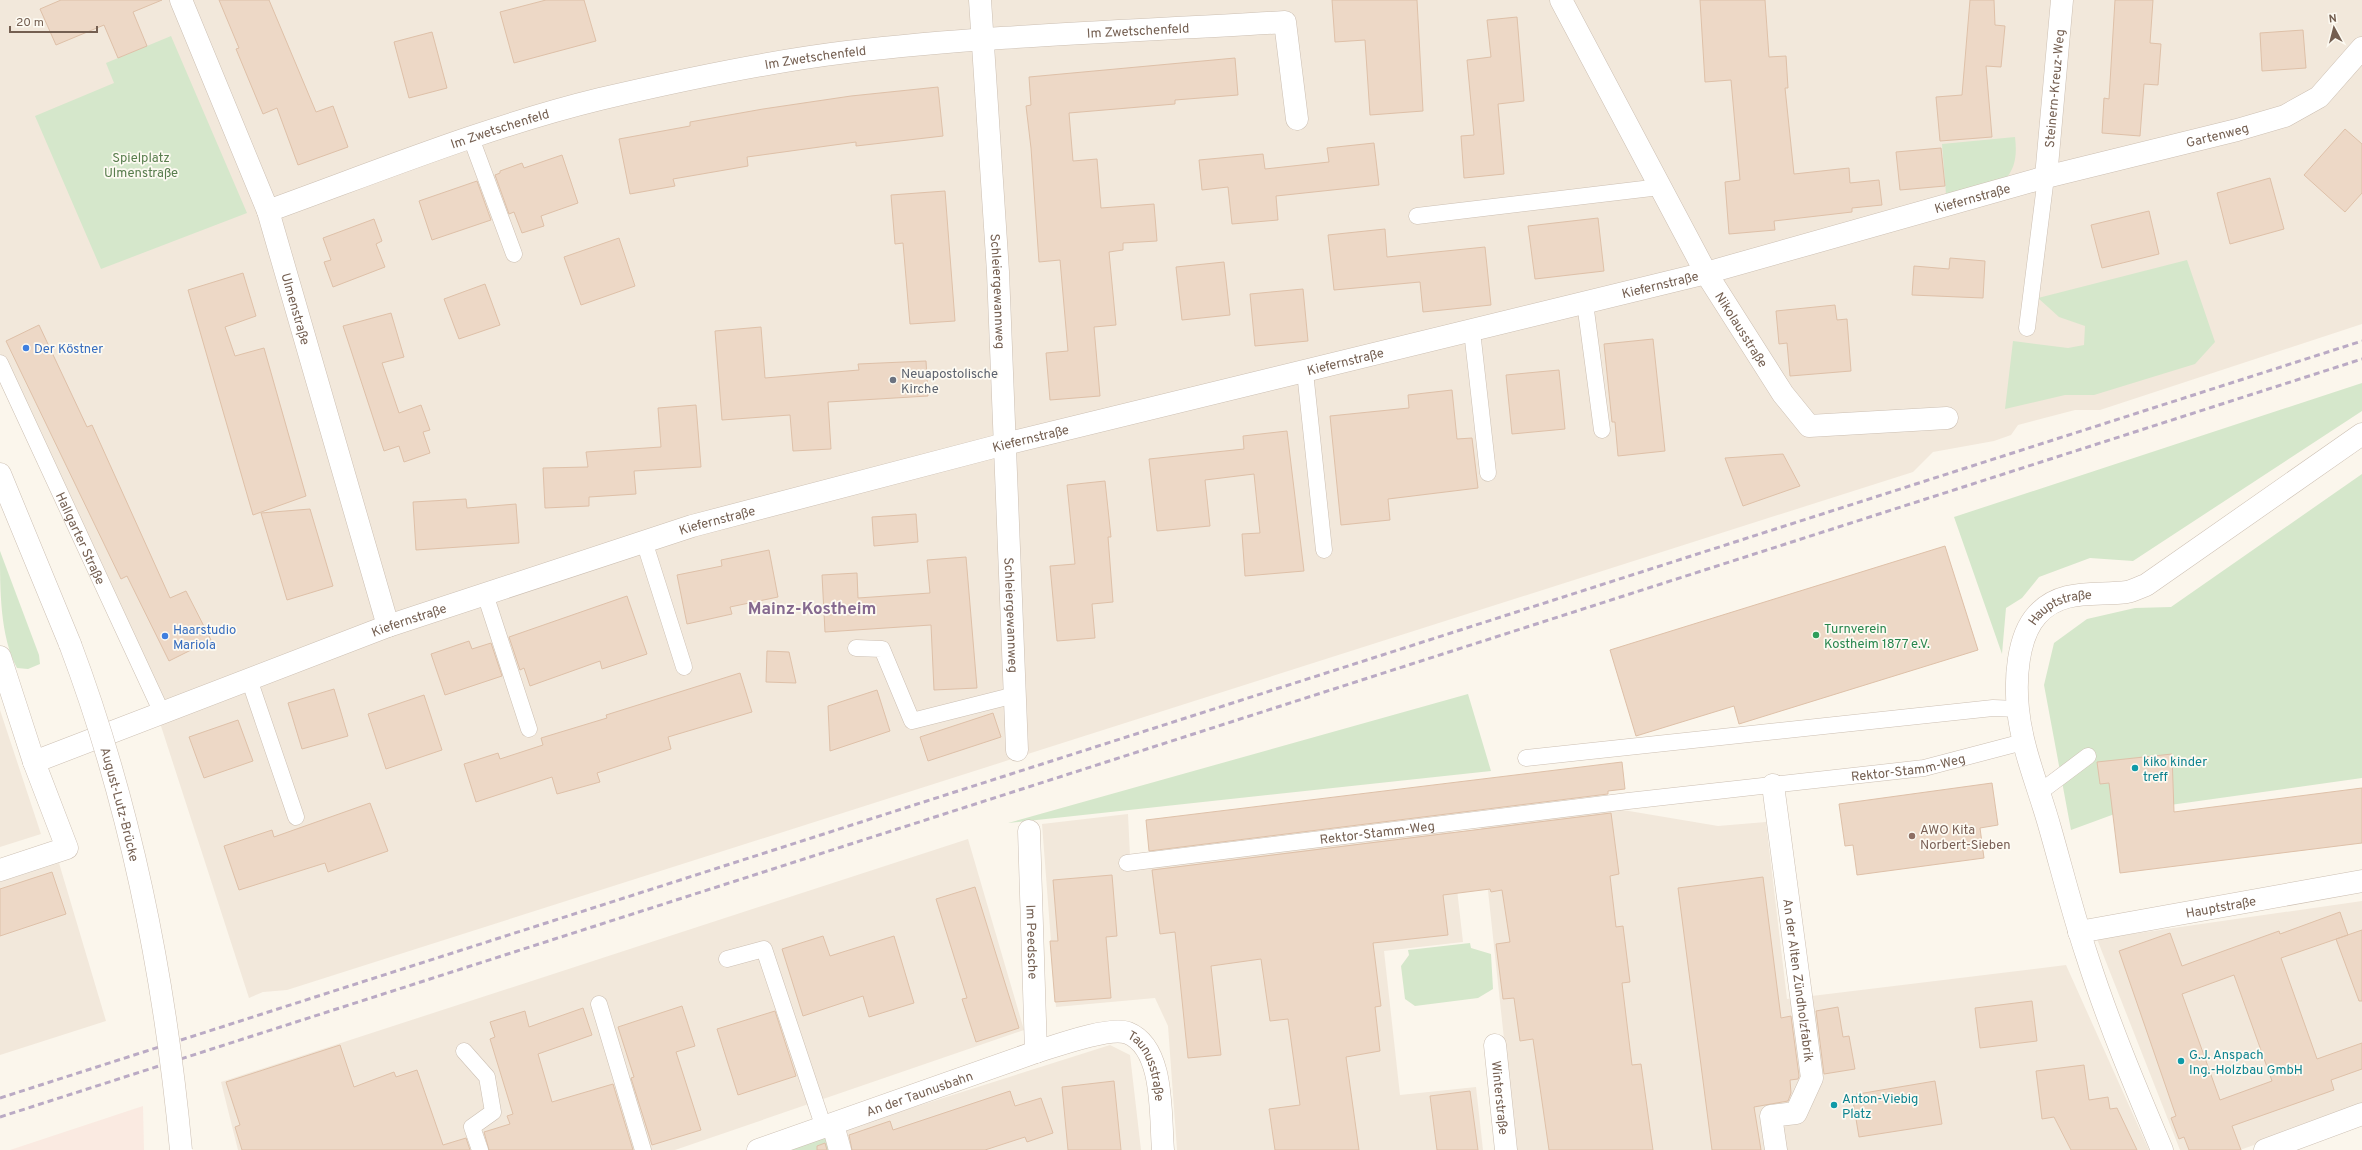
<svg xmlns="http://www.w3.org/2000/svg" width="2362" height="1150" font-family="Overpass,sans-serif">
  <rect width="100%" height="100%" fill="#fbf6ec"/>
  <path fill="#f2e8db" d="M 0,0 L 2362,0 L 2362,324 L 2100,410 L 2075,410 L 2018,425 L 2011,435 L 1994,441 L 1933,452 L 1913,472 L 287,990 L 263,992 L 249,998 L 150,692 L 0,353 Z
    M 0,710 L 41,834 L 0,847 Z
    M 1623,810 L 1718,826 L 1766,822 L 1787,999 L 2066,965 L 2149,1150 L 1516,1150 L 1481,826 Z
    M 1128,814 L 1130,856 L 1450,828 L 1463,942 L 1384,951 L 1400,1095 L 1476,1087 L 1483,1150 L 1177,1150 L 1168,1026 L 1155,998 L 1056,1007 L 1042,824 Z
    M 968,839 L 1024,1030 L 675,1150 L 238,1150 L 221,1082 Z
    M 59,863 L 106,1021 L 0,1055 L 0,882 Z
    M 2362,901 L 2362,1106 L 2240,1150 L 2180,1150 L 2097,939 Z
    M 1110,1045 L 1130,1055 L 1141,1150 L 847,1150 L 842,1130 Z"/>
  <path fill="#faeae1" d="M 143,1106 L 144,1150 L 10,1150 Z"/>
  <path fill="#d5e7cb" d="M 171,36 L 247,213 L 101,269 L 35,116 L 114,83 L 106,63 Z
    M 2015,137 C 2017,154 2016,168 2004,181 L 1946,194 L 1942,144 Z
    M 2187,260 L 2215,342 L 2195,364 L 2094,395 L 2065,395 L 2005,409 L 2013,341 L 2068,348 L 2084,345 L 2085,326 L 2059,317 L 2038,298 Z
    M 2362,383 L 2362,411 L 2133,561 L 2090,558 L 2039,577 L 2022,598 L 2006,608 L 2002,654 L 1954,517 Z
    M 2362,474 L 2362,778 L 2120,812 L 2071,830 L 2044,685 L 2054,643 L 2087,619 L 2135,608 L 2171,607 Z
    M 0,551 L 39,655 L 40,664 L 28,669 L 17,668 C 0,636 0,590 0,551 Z
    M 1468,694 L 1491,771 L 1008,823 Z
    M 1470,943 L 1471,948 L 1491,954 L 1493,989 L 1478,998 L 1415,1006 L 1405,999 L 1401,966 L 1409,955 L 1408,950 Z
    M 833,1125 L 840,1150 L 758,1150 Z"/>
  <path fill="#edd8c6" stroke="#dec0a8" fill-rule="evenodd" d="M 61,0 L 162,0 L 133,12 L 147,46 L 118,58 L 104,25 L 56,45 L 40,9 Z
    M 219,0 L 269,0 L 316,112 L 333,106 L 348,147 L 298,165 L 277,108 L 263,114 L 236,49 L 239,48 Z
    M 546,0 L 584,0 L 596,41 L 514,63 L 500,12 Z
    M 1332,0 L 1417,0 L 1423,111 L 1370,115 L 1365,40 L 1335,42 Z
    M 1700,0 L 1765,0 L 1769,57 L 1786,56 L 1788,88 L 1785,88 L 1794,174 L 1849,168 L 1850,183 L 1879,180 L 1882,205 L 1852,208 L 1852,212 L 1774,221 L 1775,230 L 1729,234 L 1725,182 L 1740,180 L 1731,80 L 1705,82 Z
    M 1970,0 L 1994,0 L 1995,25 L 2005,26 L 2001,67 L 1986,66 L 1992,137 L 1940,141 L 1936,97 L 1962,95 Z
    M 2115,0 L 2153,0 L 2150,43 L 2161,44 L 2158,85 L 2144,84 L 2140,136 L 2102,133 L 2104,98 L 2109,99 Z
    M 1517,17 L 1524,101 L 1498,104 L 1504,174 L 1464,178 L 1461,136 L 1474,135 L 1467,60 L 1491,57 L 1487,20 Z
    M 2303,30 L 2306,68 L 2262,71 L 2260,33 Z
    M 432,32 L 447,88 L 409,98 L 394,42 Z
    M 1235,58 L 1238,95 L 1175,100 L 1175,104 L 1069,113 L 1073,161 L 1097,159 L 1101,208 L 1154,204 L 1157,241 L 1123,243 L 1123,250 L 1109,252 L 1116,325 L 1094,327 L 1100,396 L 1050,400 L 1046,353 L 1068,351 L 1060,260 L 1039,262 L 1031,148 L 1026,106 L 1031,105 L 1029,77 Z
    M 938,87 L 943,136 L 856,146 L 856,142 L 747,157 L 748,166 L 673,179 L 675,186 L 630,194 L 619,139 L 690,126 L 690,122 L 763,109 L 851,96 Z
    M 2345,129 L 2362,144 L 2362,193 L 2345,212 L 2304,175 Z
    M 1374,143 L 1379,185 L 1276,196 L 1278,220 L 1232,224 L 1228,187 L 1202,190 L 1199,160 L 1263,154 L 1265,169 L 1329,162 L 1327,148 Z
    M 1941,148 L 1945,186 L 1900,190 L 1896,152 Z
    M 562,155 L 578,203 L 541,216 L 544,226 L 522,233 L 514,212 L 509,214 L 495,175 L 500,173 L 500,171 L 522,163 L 524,168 Z
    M 2270,178 L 2284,229 L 2230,244 L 2217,193 Z
    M 477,181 L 491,220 L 432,240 L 419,201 Z
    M 945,191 L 955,321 L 910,324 L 903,243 L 895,244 L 891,195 Z
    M 2149,211 L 2159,254 L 2102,268 L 2091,225 Z
    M 1598,218 L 1604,271 L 1535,279 L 1528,226 Z
    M 374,219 L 382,241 L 376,244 L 385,267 L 333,287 L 324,262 L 331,260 L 323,238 Z
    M 1385,229 L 1387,257 L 1485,247 L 1491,305 L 1423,312 L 1420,282 L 1334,290 L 1328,235 Z
    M 619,238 L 635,286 L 581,305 L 564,257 Z
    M 1950,258 L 1985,261 L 1983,298 L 1912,295 L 1914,266 L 1949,269 Z
    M 1224,262 L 1230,315 L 1182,320 L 1176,267 Z
    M 243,273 L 256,316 L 225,327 L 235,356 L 264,348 L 306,496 L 253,515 L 188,290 Z
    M 485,284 L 500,325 L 459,339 L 444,299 Z
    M 1303,289 L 1308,341 L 1255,346 L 1250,294 Z
    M 1835,305 L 1837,320 L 1847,319 L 1851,371 L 1790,376 L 1787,343 L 1779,344 L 1776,311 Z
    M 391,313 L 404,357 L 382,363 L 399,413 L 421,405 L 430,430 L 423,432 L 430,453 L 404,462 L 399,446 L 384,451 L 343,326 Z
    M 39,325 L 87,427 L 92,425 L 170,598 L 186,591 L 211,640 L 169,661 L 127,576 L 121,579 L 6,341 Z
    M 761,327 L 765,378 L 859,370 L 858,364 L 926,361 L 928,396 L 828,402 L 831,449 L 793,451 L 790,415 L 722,420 L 715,331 Z
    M 1653,339 L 1665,451 L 1618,456 L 1615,422 L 1612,422 L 1604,344 Z
    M 1559,370 L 1565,429 L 1512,434 L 1506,375 Z
    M 1452,390 L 1457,439 L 1472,438 L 1478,488 L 1388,499 L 1390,520 L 1341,525 L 1330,416 L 1409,408 L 1408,395 Z
    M 696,405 L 701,467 L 634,471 L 636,494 L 589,497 L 589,506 L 545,508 L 543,468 L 588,467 L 586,452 L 661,447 L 658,408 Z
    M 1287,431 L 1304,571 L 1245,576 L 1242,534 L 1260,533 L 1254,474 L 1205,480 L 1210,526 L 1157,531 L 1149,459 L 1244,449 L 1243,436 Z
    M 1783,454 L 1800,486 L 1743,506 L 1725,458 Z
    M 1105,481 L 1111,537 L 1108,537 L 1113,602 L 1092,604 L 1095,638 L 1057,641 L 1050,566 L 1075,564 L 1067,485 Z
    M 466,499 L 467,508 L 516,504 L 519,543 L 416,550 L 413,502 Z
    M 310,509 L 333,586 L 287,600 L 261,513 Z
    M 916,514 L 918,542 L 874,546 L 872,517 Z
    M 1945,546 L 1978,650 L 1739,724 L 1734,706 L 1636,736 L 1610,650 Z
    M 769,550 L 778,597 L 730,607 L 732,614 L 687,624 L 677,575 L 722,566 L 721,560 Z
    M 966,557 L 977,688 L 934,690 L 931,625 L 825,632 L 822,575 L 857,573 L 858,598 L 930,593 L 927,560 Z
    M 627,596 L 647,654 L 602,669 L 600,661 L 530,686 L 524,668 L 520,670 L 509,637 Z
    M 469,641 L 472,649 L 491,643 L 502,676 L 445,695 L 431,654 Z
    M 767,651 L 789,652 L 796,683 L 766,682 Z
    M 740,673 L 752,712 L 668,737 L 671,749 L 597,773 L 600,782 L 557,794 L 552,777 L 476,802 L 464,764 L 498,753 L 500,759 L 543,745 L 541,738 L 607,718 L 606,715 Z
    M 334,689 L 348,736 L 302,749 L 288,703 Z
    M 877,690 L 890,731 L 830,751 L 828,706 Z
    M 424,695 L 442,750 L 386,769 L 368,714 Z
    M 993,713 L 1001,737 L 928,761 L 920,737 Z
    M 238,720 L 253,761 L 204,778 L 189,737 Z
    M 2172,754 L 2174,812 L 2362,788 L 2362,843 L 2120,873 L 2109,783 L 2100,784 L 2097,762 Z
    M 1622,762 L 1625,789 L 1608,791 L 1608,794 L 1149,851 L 1146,820 Z
    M 1992,783 L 1998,825 L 1980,828 L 1984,858 L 1857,875 L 1853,845 L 1845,846 L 1839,804 Z
    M 370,803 L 388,851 L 328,872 L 325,863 L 239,890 L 224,846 L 272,830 L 274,837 Z
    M 1611,813 L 1619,874 L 1610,876 L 1616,927 L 1623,926 L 1630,982 L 1622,983 L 1632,1065 L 1641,1064 L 1653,1150 L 1549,1150 L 1533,1039 L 1520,1041 L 1514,998 L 1503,999 L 1496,944 L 1510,942 L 1502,890 L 1491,892 L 1490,889 L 1443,895 L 1448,935 L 1373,943 L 1381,1006 L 1375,1007 L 1380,1051 L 1346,1057 L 1359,1150 L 1275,1150 L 1269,1109 L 1300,1105 L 1288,1019 L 1270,1021 L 1261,959 L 1211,966 L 1221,1055 L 1188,1058 L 1175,932 L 1160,934 L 1152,870 Z
    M 52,872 L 66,914 L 0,936 L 0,889 Z
    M 1112,875 L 1117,936 L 1106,937 L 1111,998 L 1055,1002 L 1050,941 L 1058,941 L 1053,880 Z
    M 1763,877 L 1781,1018 L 1791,1016 L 1799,1076 L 1798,1079 L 1790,1080 L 1791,1093 L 1788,1101 L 1754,1107 L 1761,1150 L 1712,1150 L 1678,888 Z
    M 975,887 L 1019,1028 L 976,1042 L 962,999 L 967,998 L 936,899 Z
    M 2340,912 L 2348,935 L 2281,958 L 2317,1059 L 2362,1043 L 2362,1069 L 2331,1080 L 2334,1090 L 2232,1126 L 2241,1150 L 2189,1150 L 2184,1137 L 2179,1139 L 2171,1118 L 2176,1116 L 2119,951 L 2170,933 L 2182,966 L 2279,931 L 2280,934 ZM 2234,975 L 2272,1081 L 2220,1100 L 2182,994 Z
    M 2362,930 L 2362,1001 L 2359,1001 L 2336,939 Z
    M 823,936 L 830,956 L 894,936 L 914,1003 L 869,1017 L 863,996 L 803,1016 L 782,949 Z
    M 2032,1001 L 2037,1041 L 1980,1048 L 1975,1008 Z
    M 682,1006 L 695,1046 L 676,1052 L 701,1130 L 652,1145 L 631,1078 L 634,1077 L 618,1027 Z
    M 1838,1007 L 1843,1037 L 1849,1036 L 1855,1069 L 1824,1074 L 1816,1011 Z
    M 583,1008 L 592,1035 L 538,1054 L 552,1102 L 613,1084 L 633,1150 L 489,1150 L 484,1132 L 510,1124 L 507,1116 L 513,1114 L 490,1039 L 495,1037 L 490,1022 L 525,1011 L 529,1027 Z
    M 775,1011 L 796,1076 L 738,1095 L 717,1029 Z
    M 340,1045 L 354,1087 L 394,1072 L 396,1077 L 417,1070 L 443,1145 L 466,1138 L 470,1150 L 242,1150 L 235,1127 L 240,1125 L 226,1082 Z
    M 2084,1065 L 2089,1100 L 2108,1097 L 2110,1109 L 2117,1108 L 2137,1150 L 2071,1150 L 2054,1117 L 2042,1119 L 2036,1071 Z
    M 1114,1081 L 1121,1150 L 1068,1150 L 1062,1087 Z
    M 1935,1081 L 1942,1124 L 1859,1137 L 1852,1095 Z
    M 1010,1091 L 1015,1106 L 1041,1098 L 1053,1133 L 1027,1142 L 1025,1137 L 985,1150 L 852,1150 L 849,1135 L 890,1121 L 893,1130 Z
    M 1470,1091 L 1478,1150 L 1437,1150 L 1430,1096 Z
    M 825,1143 L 827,1150 L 817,1150 L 817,1146 Z"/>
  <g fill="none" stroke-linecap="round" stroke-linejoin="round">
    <defs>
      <g id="service">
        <path d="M 471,138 L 514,254"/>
        <path d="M 1417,216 L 1660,187"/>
        <path d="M 1585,303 L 1602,430"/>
        <path d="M 2027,328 L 2046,177"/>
        <path d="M 1472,331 L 1488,473"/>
        <path id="s1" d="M 0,363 L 162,713"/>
        <path d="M 1305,372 L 1324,550"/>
        <path d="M 644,541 L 684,667"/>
        <path d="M 485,594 L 529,729"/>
        <path d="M 856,648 L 882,649 L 912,721 L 1015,695"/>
        <path d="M 249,679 L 296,817"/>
        <path d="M 1526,758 L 1993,708 L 2018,709"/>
        <path d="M 2040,792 L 2088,756"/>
        <path id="s2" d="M 1127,863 L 1628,801 L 1924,768 L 2023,742"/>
        <path d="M 727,959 L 764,949 L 824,1128"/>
        <path d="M 599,1004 L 643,1150"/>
        <path d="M 464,1051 L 487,1077 L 493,1112 L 472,1127 L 480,1150"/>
      </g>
      <g id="minor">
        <path id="s3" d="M 181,0 L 268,211 L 388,626"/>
        <path id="s4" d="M 980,0 L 998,272 L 1017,750"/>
        <path id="s5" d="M 1561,0 L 1706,273 L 1783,394 L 1809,426 L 1947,418"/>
        <path id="s6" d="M 2046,177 L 2062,0"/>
        <path id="s7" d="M 268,211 C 376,172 489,126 600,99 C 681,80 764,62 847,52 C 992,35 1139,31 1285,22 L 1297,119"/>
        <path d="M 0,657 L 34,762 L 67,848 L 0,870"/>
        <path id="s8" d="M 34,762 L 388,626 L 692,526 L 1005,444 L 1706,273 L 2046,177 L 2237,130 L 2285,116 L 2319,97 L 2362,48"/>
        <path id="s9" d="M 1773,785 L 1812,1078 L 1796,1113 L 1771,1116 L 1776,1150"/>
        <path id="s10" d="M 1029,831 L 1036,1052"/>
        <path id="s11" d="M 2079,932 L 2362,881"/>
        <path id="s12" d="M 1495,1045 L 1506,1150"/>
        <path d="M 833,1125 L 840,1150"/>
        <path id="s13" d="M 758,1150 L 1036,1052 C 1055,1046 1110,1026 1128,1033 C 1165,1048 1160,1116 1163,1150"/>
        <path d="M 2265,1150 L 2362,1114"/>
      </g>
      <g id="tertiary">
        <path d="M 0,474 L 70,644"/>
        <path id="s14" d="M 2162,1150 C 2135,1086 2108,1022 2087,956 C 2073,914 2062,870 2050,828 C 2039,788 2022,750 2018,709 C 2015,681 2017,637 2037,615 C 2061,588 2095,596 2127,592 C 2133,591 2140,587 2146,585 L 2362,434"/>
      </g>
    </defs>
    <use href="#service" stroke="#ccbfb2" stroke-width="17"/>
    <use href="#minor" stroke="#ccbfb2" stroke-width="23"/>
    <use href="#tertiary" stroke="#ccbfb2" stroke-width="23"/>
    <use href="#service" stroke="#fff" stroke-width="16"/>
    <use href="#minor" stroke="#fff" stroke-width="22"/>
    <use href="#tertiary" stroke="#fff" stroke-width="22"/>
    <path stroke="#baaac4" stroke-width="3" stroke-dasharray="6 4" stroke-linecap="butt" d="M 0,1098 L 2362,341
      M 0,1117 L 2362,359"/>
    <defs>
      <g id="tertiary-bridge">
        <path id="s15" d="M 70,644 C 131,806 165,978 181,1150"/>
      </g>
    </defs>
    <use href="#tertiary-bridge" stroke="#ccbfb2" stroke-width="23" stroke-linecap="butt"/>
    <use href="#tertiary-bridge" stroke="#fff" stroke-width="22"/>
  </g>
  <g fill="#3f7fe0" stroke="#fdfaf2" stroke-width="1.5">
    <circle cx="26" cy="348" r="4"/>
    <circle cx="165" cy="636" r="4"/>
  </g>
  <circle fill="#6b7280" stroke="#fdfaf2" stroke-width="1.5" cx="893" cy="380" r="4"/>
  <circle fill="#2e9e5b" stroke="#fdfaf2" stroke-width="1.5" cx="1816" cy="635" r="4"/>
  <g fill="#0f9aa8" stroke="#fdfaf2" stroke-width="1.5">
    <circle cx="2135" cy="768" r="4"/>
    <circle cx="2181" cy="1061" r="4"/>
    <circle cx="1834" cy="1105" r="4"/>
  </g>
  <circle fill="#8d6e63" stroke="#fdfaf2" stroke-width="1.5" cx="1912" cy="836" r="4"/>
  <g text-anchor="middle" stroke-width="3.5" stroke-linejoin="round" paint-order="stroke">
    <g font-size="13" fill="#745f51" stroke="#fdfaf2">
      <text dy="5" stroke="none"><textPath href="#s7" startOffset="894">Im Zwetschenfeld</textPath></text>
      <text dy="5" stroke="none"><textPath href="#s7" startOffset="570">Im Zwetschenfeld</textPath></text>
      <text dy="5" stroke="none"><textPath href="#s6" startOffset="89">Steinern-Kreuz-Weg</textPath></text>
      <text dy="5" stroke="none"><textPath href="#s7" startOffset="246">Im Zwetschenfeld</textPath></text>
      <text dy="5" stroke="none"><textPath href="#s8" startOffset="2274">Gartenweg</textPath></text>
      <text dy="5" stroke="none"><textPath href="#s8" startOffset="2021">Kiefernstraße</textPath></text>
      <text dy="5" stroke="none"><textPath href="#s8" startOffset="1697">Kiefernstraße</textPath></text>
      <text dy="5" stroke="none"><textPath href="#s4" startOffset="292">Schleiergewannweg</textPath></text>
      <text dy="5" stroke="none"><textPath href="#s3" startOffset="330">Ulmenstraße</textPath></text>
      <text dy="5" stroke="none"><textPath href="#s5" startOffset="376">Nikolausstraße</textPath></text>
      <text dy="5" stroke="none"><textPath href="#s8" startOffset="1373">Kiefernstraße</textPath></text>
      <text dy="5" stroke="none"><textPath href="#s8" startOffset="1049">Kiefernstraße</textPath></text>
      <text dy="5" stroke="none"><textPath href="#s8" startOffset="725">Kiefernstraße</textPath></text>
      <text dy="5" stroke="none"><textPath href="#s1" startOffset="193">Hallgarter Straße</textPath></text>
      <text dy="5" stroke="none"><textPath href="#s14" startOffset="588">Hauptstraße</textPath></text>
      <text dy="5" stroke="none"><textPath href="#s4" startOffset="616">Schleiergewannweg</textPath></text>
      <text dy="5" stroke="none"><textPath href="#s8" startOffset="401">Kiefernstraße</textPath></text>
      <text dy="5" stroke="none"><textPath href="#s2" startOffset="787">Rektor-Stamm-Weg</textPath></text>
      <text dy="5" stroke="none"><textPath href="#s15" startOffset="168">August-Lutz-Brücke</textPath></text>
      <text dy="5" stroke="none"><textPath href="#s2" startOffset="252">Rektor-Stamm-Weg</textPath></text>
      <text dy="5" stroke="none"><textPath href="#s11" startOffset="144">Hauptstraße</textPath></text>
      <text dy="5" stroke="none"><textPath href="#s10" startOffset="111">Im Peedsche</textPath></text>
      <text dy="5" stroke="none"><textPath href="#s9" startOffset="197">An der Alten Zündholzfabrik</textPath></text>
      <text dy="5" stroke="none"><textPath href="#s13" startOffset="430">Taunusstraße</textPath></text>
      <text dy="5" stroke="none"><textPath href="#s13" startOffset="171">An der Taunusbahn</textPath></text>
      <text dy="5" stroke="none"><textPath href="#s12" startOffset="53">Winterstraße</textPath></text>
    </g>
    <g font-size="13" fill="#587d4d" stroke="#fdfaf2">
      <text x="141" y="162">Spielplatz<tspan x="141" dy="15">Ulmenstraße</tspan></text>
    </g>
    <g font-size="13" fill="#366cbe" stroke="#fdfaf2" text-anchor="start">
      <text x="34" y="353">Der Köstner</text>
      <text x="173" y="634">Haarstudio<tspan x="173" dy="15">Mariola</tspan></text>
    </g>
    <g font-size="13" fill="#5b616d" stroke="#fdfaf2" text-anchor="start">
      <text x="901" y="378">Neuapostolische<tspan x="901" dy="15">Kirche</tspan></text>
    </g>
    <g font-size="13" fill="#27864d" stroke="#fdfaf2" text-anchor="start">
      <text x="1824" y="633">Turnverein<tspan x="1824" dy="15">Kostheim 1877 e.V.</tspan></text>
    </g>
    <g font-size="13" fill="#0d838f" stroke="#fdfaf2" text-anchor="start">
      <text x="2143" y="766">kiko kinder<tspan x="2143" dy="15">treff</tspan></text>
      <text x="2189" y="1059">G.J. Anspach<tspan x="2189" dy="15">Ing.-Holzbau GmbH</tspan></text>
      <text x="1842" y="1103">Anton-Viebig<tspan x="1842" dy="15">Platz</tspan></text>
    </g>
    <g font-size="13" fill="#785e54" stroke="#fdfaf2" text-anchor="start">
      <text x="1920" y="834">AWO Kita<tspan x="1920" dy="15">Norbert-Sieben</tspan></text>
    </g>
    <g font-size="17" font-weight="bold" fill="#85698f" stroke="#fdfaf2">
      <text x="812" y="614">Mainz-Kostheim</text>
    </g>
  </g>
  <g transform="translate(2334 28) rotate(353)" stroke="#fdfaf2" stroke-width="3" paint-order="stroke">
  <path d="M0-3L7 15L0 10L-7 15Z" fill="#745f51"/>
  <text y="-6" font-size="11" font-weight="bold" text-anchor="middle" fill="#745f51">N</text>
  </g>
  <path d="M10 26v6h87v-6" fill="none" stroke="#745f51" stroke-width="2"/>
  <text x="16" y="26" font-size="12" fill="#745f51" stroke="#fdfaf2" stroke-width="3" paint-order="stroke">20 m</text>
</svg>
